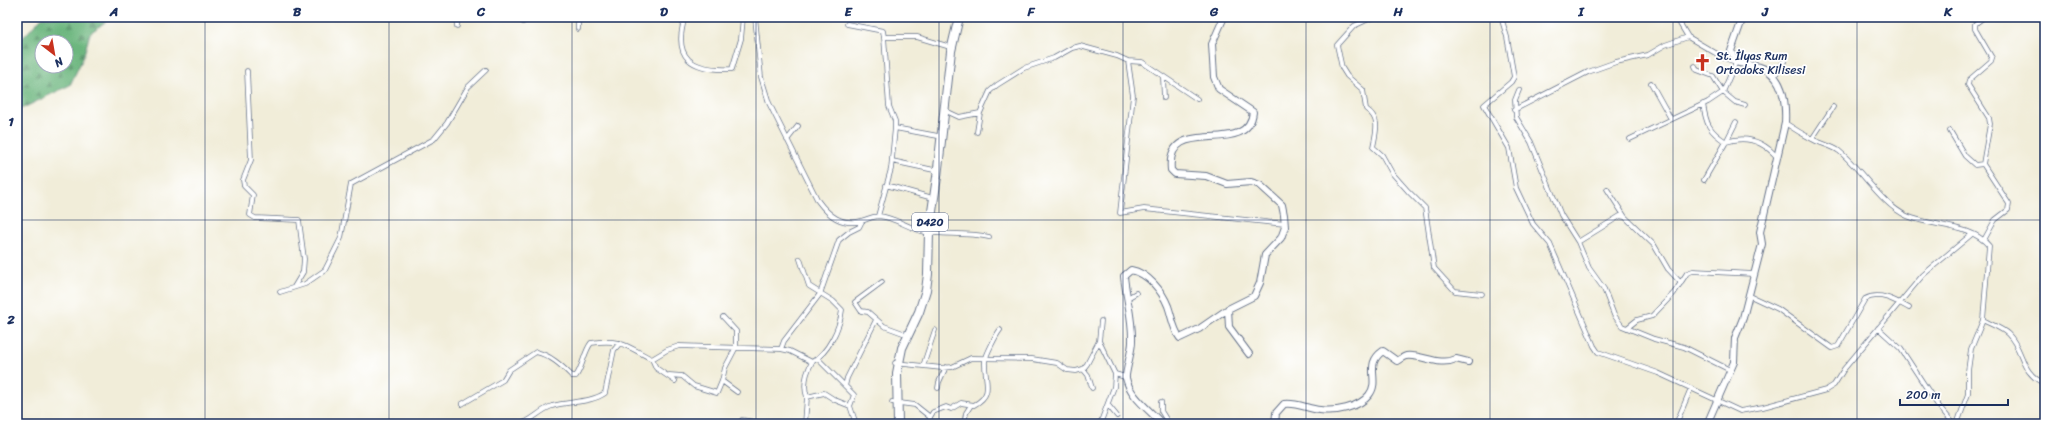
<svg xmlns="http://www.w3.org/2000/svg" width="2062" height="441" font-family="Sriracha,sans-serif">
  <defs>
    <pattern id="forest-firs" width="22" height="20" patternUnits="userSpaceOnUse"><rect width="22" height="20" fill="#6cb67e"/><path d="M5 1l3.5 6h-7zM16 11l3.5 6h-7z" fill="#58946a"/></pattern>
  </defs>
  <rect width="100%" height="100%" fill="#fff"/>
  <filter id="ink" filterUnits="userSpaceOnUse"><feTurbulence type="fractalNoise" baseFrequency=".025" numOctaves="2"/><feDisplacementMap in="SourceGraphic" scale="8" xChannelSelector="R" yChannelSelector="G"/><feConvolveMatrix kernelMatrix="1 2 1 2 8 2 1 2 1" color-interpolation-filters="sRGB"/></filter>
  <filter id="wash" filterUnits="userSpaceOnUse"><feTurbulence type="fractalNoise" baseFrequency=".012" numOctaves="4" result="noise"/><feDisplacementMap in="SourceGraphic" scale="16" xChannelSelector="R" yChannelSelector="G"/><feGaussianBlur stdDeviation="0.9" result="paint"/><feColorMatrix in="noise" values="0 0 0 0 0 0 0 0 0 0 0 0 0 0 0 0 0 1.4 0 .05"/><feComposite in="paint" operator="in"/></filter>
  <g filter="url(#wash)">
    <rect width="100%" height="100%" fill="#f1edd9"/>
    <path fill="url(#forest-firs)" stroke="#44726e" fill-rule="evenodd" d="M 42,17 L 112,17 L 90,33 L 83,58 L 70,85 L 17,111 L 17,44 ZM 42,42 L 66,42 L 66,66 L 42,66 Z"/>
  </g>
  <g filter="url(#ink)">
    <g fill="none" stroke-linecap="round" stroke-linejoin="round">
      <defs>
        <path id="street" d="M 457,17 L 457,26
          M 578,17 L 578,29
          M 685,17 C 672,59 692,71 732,69 L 741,39 L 743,17
          M 755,17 L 761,77 L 769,103 L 818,201 C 829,216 842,226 861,221 C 866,220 873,216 879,216 C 894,217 910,229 925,232 C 946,235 968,232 989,237
          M 1373,17 L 1354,26 L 1337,45 L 1342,68 L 1347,76 L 1363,90 L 1366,109 C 1381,119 1376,131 1373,147 L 1382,155 L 1392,173 L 1408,191 L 1425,208 L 1434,268 L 1455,291 L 1482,294
          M 1501,17 L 1507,37 L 1514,77 L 1511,82 L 1484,105 L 1509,148 L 1516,188 L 1533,224 L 1550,244 L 1594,346 L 1598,352 L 1658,373 L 1740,411 L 1763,407 L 1826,390 L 1834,385 L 1844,369 L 1923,275 L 1972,234
          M 1984,17 L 1975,24 L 1975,29 L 1992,58 L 1991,61 L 1969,80 L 1968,85 L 1989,118 L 1990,124 L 1983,164 L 2009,204 L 2008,210 L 1995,220 L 1984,240
          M 523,22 L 525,17
          M 847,24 L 883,31 L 884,37 L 889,106 L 895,121 L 895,128 L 891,169 L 878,216
          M 884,37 L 917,37 L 947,46
          M 1128,61 L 1133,96 L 1120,213 L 1144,209 L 1285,224
          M 1695,66 L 1697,70 L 1713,76 L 1723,92 L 1735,102 L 1745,105
          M 247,71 L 251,160 L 243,180 L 244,186 L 253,195 L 250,215 L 255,218 L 299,220 L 304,259 L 303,272 L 294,287
          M 1163,77 L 1164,98
          M 1774,77 L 1785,60
          M 1651,83 L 1671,119
          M 1519,90 L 1515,100 L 1516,117 L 1531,142 L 1561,215 L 1578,242 L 1589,268 L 1604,289 L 1614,315 L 1622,326 L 1654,339 L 1684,347 L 1730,370
          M 1703,104 C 1706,124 1709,131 1726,142 C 1747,135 1763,141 1777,157
          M 944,110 L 959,117 L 980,113 L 990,91 L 997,85 L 1024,68 L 1054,58 L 1072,48 L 1080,46 L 1117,56 L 1128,61 L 1142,62 L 1197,99
          M 1514,110 L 1588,72 L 1616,62 L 1648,55 L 1665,45 L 1688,37
          M 1785,123 C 1794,129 1804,135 1814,140 C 1822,144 1832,146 1839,151 C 1862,170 1881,204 1907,216 C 1932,227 1972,224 1989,246 L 1983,320 L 1971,349 L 1968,371 L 1968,394 L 1957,424
          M 895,128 L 938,136
          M 1950,131 L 1965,156 L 1975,165 L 1983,164
          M 977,132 L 980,113
          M 1630,139 L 1708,102 L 1723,92 L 1736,62 L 1724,58 L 1688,37 L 1676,17
          M 1812,139 L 1833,107
          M 787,140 L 798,126
          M 892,161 L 934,170
          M 1704,180 L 1726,142 L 1736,122
          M 886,185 L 929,197
          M 1607,189 L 1625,217
          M 1578,242 L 1620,216 L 1625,217 L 1654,245 L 1668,269 L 1681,283
          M 882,282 L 855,302 L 861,311 L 868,312 L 884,326 L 903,333
          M 280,292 L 305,284 L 325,270 L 341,238 L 351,184 L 434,139 L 447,123 L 468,87 L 486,70
          M 1748,295 L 1778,309 L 1832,348 L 1838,346 L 1865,299 C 1880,291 1896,301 1909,308
          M 1129,297 L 1136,293
          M 723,317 L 736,331 L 736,347 L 725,368 L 722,381 L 737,392
          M 1983,320 C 1990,324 2002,328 2008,334 C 2025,351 2019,372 2045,384
          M 1627,328 L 1637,320 L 1652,316 L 1674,293 L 1687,273 L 1693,271 L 1754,274
          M 1878,328 L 1901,349 L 1937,404 L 1954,424
          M 1099,341 L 1101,321
          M 781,349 L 784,341 L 820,294 L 839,240 L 849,232 L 859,227 L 862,221
          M 818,359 L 854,395 L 850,406 L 856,424
          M 895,363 L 942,368 L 952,367 L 971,358 L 1032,359 L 1057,363 L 1067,370 L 1076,371 L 1083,369 L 1087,364 L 1099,341 L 1115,374 L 1114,387 L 1100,424
          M 923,366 L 935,330
          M 1083,369 L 1088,375 L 1092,388
          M 1115,374 L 1125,377
          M 669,375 L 682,376 L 694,386 L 717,393 L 722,381
          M 675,381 L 656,368 L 652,359 L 667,350 L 679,346 L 781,349 L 790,351 L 812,362 C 828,353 840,328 842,310 L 833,301 L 809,286 L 800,259
          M 845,386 L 847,378 L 876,320
          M 938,388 L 939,382 L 946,367
          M 807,397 C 803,385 806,373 812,362
          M 892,402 L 915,405 L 930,417 L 933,412 L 946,407 L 951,409 L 961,403 L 974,405 C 995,394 984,381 985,361 C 986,355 996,335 1000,330
          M 1161,402 L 1161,411 L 1169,424
          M 462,404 L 503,380 L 509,370 L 536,352 C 550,355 561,365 572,376 L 576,376 C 583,366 584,352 591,343 C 622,338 627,347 652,359
          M 1108,405 L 1117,416
          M 742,420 L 767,424
          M 520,424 C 532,421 540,410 552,406 C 569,401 591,403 605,393 L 614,350 L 620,343
          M 805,424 L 807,397 L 824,393 L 835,400 L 850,406
          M 929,424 L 930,417
          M 964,424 L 966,413 L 971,405
          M 1676,424 L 1691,388"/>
        <path id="secondary" d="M 1228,309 L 1229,327 L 1249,354
          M 1162,424 C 1150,410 1130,397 1126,378 C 1125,374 1132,350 1132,342 C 1133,319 1126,298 1124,276 L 1131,270 C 1148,273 1162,291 1168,306 C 1172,317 1173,329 1180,338 L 1199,329 L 1228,309 L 1254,296 L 1260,283 L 1265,255 L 1281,238 L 1285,227 L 1284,215 L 1282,205 L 1260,185 L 1251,182 L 1227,184 L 1206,176 L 1175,174 L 1171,170 C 1165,112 1248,160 1253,112 L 1219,89 L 1214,77 L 1212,44 L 1224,17
          M 1275,424 L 1276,413 L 1284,404 C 1296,402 1308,409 1320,410 C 1335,412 1359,408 1369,395 C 1381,380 1363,365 1383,351 L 1397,361 C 1400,359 1403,357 1406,356 C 1422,354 1439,367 1456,359 L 1468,362
          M 1707,424 L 1734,362 L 1735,338 L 1743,318 L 1762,244 L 1760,232 L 1785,123 C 1786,104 1784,75 1760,67 C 1752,65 1744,65 1736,62 L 1731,51 L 1743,17"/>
        <path id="highway" d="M 898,424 L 897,373 L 902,348 L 919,312 L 926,290 L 928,274 L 929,232 L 937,177 L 951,51 L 959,17"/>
      </defs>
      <use href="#street" stroke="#667289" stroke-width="5.5"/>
      <use href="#secondary" stroke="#667289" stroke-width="8"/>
      <use href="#highway" stroke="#667289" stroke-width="10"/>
      <use href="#street" stroke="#fff" stroke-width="4"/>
      <use href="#secondary" stroke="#fff" stroke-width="6"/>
      <use href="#highway" stroke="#fff" stroke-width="8"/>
    </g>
  </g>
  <path fill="none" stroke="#1b2f5e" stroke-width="1" stroke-opacity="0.55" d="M 205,17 L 205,424M 389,17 L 389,424M 572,17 L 572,424M 756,17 L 756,424M 939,17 L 939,424M 1123,17 L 1123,424M 1306,17 L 1306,424M 1490,17 L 1490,424M 1673,17 L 1673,424M 1857,17 L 1857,424M 17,220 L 2045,220"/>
  <defs>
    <symbol id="church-bare" viewBox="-9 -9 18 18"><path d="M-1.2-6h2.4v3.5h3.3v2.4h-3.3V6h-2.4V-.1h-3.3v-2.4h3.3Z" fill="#c8321e" stroke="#fff" stroke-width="2.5" paint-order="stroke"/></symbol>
  </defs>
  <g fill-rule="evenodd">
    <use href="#church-bare" x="1690" y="50" width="25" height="25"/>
  </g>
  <g text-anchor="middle" stroke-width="3.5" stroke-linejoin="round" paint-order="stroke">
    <rect fill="#fff" stroke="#5f6d8e" stroke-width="1" x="912" y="213" width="36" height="18" rx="3"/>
    <g font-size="11" font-weight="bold" fill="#1b2f5e">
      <text x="930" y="226">D420</text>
    </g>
    <g font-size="12" fill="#1b2f5e" stroke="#fff" text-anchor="start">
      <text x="1716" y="60">St. İlyas Rum<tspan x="1716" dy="14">Ortodoks Kilisesi</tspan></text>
    </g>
  </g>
  <rect width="2062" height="441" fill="none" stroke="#fff" stroke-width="44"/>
  <g transform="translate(54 54) rotate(149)"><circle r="19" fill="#ffffff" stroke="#a4acbf"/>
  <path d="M0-3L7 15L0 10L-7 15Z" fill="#c8321e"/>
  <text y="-6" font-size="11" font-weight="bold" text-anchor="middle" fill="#1b2f5e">N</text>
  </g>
  <path d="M1900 399v6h108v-6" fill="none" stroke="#1b2f5e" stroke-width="2"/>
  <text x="1906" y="399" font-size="12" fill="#1b2f5e" stroke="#ffffff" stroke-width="3" paint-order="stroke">200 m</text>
  <rect x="22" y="22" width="2018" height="397" fill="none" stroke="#1b2f5e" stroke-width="1.5"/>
  <g font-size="13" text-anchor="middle" font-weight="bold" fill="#1b2f5e">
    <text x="114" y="16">A</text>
    <text x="297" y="16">B</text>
    <text x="481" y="16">C</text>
    <text x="664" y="16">D</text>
    <text x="848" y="16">E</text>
    <text x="1031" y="16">F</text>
    <text x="1214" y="16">G</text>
    <text x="1398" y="16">H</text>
    <text x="1581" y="16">I</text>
    <text x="1765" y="16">J</text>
    <text x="1948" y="16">K</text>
    <text x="11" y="126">1</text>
    <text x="11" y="324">2</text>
  </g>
</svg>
